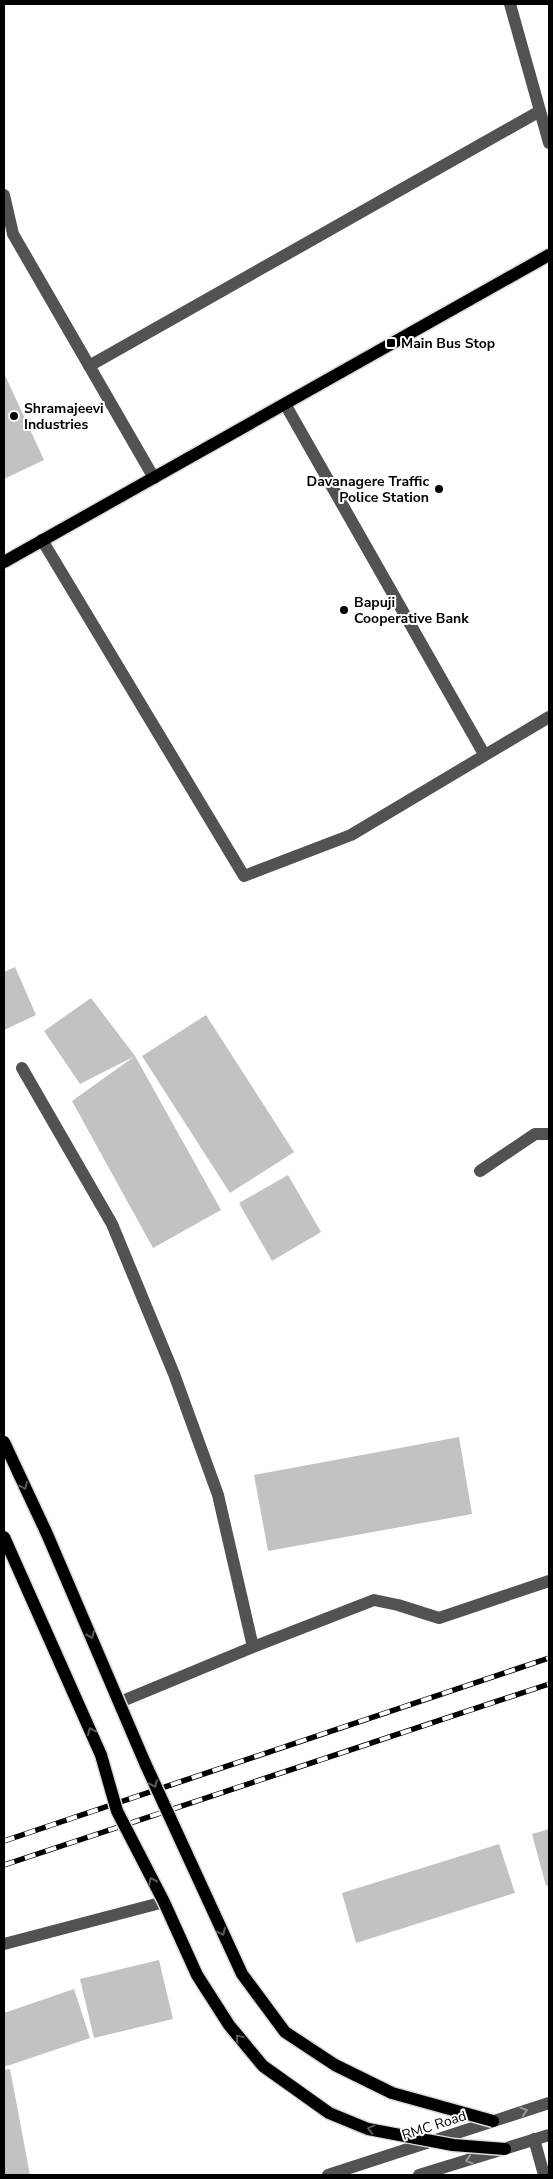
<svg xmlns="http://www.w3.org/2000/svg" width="553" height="2179" font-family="'Nunito Sans',sans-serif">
  <rect width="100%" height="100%" fill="#fff"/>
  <path fill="#c2c2c2" d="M 4,373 L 44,460 L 4,479 Z
    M 15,967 L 36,1015 L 4,1030 L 4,972 Z
    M 91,998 L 135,1056 L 221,1210 L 153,1248 L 72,1101 L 135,1056 L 80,1084 L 44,1031 Z
    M 206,1015 L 294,1152 L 230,1193 L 142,1056 Z
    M 288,1175 L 321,1232 L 272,1261 L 239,1203 Z
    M 459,1437 L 472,1514 L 268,1551 L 254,1475 Z
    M 549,1829 L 549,1885 L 546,1886 L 532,1834 Z
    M 499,1844 L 515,1893 L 356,1943 L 342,1893 Z
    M 159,1960 L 173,2019 L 94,2038 L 80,1979 Z
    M 74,1989 L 90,2038 L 4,2067 L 4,2013 Z
    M 10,2069 L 30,2175 L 4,2175 L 4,2070 Z"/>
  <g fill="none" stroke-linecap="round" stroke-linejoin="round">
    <defs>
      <path id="major" d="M 4,562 L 549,255"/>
    </defs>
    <use href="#major" stroke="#dbdbdb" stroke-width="15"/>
    <path stroke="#525252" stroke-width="12" d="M 510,4 L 549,143
      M 4,195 L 13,234 L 154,478
      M 89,366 L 540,111
      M 285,404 L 484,754
      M 42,540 L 244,876 L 351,835 L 549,717
      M 22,1068 L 112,1224 L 174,1374 L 218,1495 L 253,1647
      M 480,1171 L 535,1134 L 549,1134
      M 120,1702 L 253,1647 L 374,1600 L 398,1605 L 439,1618 L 549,1581
      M 4,1944 L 164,1902
      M 534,2139 L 544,2175
      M 328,2175 L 549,2103
      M 419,2175 L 549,2135"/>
    <use href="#major" stroke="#000" stroke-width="12"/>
    <defs>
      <path id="rail" d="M 4,1841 L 549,1658
        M 4,1865 L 549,1684"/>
    </defs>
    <use href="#rail" stroke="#000" stroke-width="5.5"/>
    <use href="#rail" stroke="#fff" stroke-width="4" stroke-dasharray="11" stroke-linecap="butt"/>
    <defs>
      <path id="major-bridge" d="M 4,1442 L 47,1534 L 145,1763 L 242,1974 L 285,2032 L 335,2065 L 392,2093 L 493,2121
        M 4,1537 L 101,1755 L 117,1811 L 164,1902 L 197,1975 L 229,2025 L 263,2066 L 329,2113 L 368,2129 L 453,2145 L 505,2149"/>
    </defs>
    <use href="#major-bridge" stroke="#dbdbdb" stroke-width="15" stroke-linecap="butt"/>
    <use href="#major-bridge" stroke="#000" stroke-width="12"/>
  </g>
  <defs><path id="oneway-chevron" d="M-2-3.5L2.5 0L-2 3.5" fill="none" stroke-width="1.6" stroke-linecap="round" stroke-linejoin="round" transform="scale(1.25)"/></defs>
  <g stroke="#595959">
    <use href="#oneway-chevron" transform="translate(24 1486) rotate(65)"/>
    <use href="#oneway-chevron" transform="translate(91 1635) rotate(66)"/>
    <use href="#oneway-chevron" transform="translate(91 1731) rotate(-114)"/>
    <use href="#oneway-chevron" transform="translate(154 1784) rotate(66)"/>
    <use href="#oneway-chevron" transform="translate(152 1881) rotate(-117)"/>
    <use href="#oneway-chevron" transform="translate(222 1932) rotate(65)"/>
    <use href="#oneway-chevron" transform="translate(239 2038) rotate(-130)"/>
    <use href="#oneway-chevron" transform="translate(371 2129) rotate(-165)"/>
  </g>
  <g stroke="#979797">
    <use href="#oneway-chevron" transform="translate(524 2111) rotate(-18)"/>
    <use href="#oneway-chevron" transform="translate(469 2160) rotate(163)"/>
  </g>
  <g fill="#000" stroke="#fff" stroke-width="2">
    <rect x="386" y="338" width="10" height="10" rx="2.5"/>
    <circle cx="14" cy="416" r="5"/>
    <circle cx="439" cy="489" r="5"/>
    <circle cx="344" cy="610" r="5"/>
  </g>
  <g text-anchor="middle" stroke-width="4" stroke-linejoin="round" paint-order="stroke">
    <g font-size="14" font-weight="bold" fill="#000" stroke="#fff" text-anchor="start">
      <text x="401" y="348">Main Bus Stop</text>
      <text x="24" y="413">Shramajeevi<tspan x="24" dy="16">Industries</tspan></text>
      <text x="429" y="486" text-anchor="end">Davanagere Traffic<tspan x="429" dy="16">Police Station</tspan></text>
      <text x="354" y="607">Bapuji<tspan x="354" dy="16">Cooperative Bank</tspan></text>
    </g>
    <g font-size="14" fill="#000" stroke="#fff">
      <text transform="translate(434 2125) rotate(-18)" y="5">RMC Road</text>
    </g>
  </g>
  <rect width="553" height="2179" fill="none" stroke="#000000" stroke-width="10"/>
</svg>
